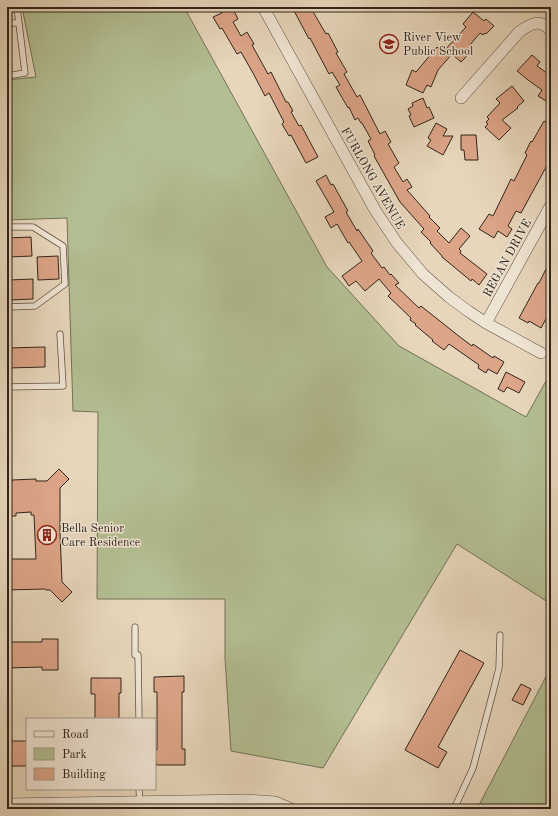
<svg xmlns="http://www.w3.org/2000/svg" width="558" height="816" font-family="'Old Standard TT',serif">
  <rect width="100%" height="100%" fill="#e7d6bb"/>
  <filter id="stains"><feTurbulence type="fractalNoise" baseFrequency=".005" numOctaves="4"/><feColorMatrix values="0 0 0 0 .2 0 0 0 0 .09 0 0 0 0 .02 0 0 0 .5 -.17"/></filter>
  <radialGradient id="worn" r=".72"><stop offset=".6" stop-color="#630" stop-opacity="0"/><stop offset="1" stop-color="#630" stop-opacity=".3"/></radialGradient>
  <path fill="#b3be92" stroke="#727256" d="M 22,7 L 184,7 L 327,267 L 399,346 L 526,417 L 551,372 L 551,604 L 457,544 L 323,768 L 231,751 L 225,658 L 225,599 L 97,599 L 98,412 L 73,411 L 67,218 L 7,220 L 7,80 L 36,77 Z
    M 551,667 L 551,809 L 477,809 Z"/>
  <path fill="#dda588" stroke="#30251b" d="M 225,7 L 232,7 L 238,19 L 233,22 L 241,36 L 247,32 L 254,44 L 252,45 L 268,74 L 271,72 L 286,102 L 288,102 L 293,111 L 291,112 L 299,126 L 301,125 L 318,157 L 306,163 L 291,135 L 289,136 L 282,124 L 284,122 L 269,93 L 265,96 L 253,73 L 241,52 L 237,54 L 222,28 L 220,29 L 213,17 L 222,13 L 220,10 Z
    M 292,7 L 304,7 L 308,12 L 312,10 L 326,34 L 328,33 L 338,52 L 336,53 L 347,72 L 344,74 L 357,97 L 360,95 L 380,134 L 385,131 L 391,142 L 388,144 L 399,163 L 394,167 L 403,182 L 407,179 L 412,187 L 407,190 L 430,216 L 429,217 L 440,228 L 437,231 L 449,243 L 461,228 L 470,236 L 459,249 L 461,251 L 460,253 L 487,274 L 479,285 L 472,279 L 471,281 L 442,257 L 442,256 L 430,243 L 431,242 L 421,232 L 424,229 L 400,202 L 374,156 L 375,155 L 368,141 L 371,139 L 362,123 L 361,123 L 358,118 L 355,120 L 349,107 L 348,108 L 336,87 L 340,85 L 332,72 L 329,74 L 310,38 L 309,39 Z
    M 473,12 L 484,21 L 486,19 L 494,26 L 486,34 L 485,33 L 483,35 L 480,33 L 469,46 L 471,48 L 467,53 L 469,54 L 461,62 L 452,54 L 438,70 L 431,87 L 427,85 L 423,93 L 406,85 L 412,70 L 416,72 L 437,47 L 443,52 L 466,27 L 463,24 Z
    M 532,55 L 540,62 L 537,66 L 551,76 L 551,104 L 538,96 L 542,90 L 528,80 L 517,71 Z
    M 512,86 L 524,101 L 517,107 L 518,108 L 502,120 L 511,128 L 499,140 L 485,127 L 488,124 L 486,122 L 489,119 L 487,117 L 500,103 L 496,99 Z
    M 423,98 L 427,108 L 429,107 L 434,118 L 414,127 L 409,116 L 411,115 L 408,109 L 413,106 L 412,103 Z
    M 544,121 L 551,125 L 551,158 L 521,213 L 516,211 L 508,226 L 512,229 L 507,237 L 498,231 L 494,238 L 479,229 L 489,214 L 493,216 L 511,179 L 514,181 L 527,155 L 525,153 L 531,141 L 532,142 Z
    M 436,123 L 447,129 L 443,136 L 453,136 L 443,155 L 427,146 L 431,140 L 428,138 Z
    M 461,135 L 476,135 L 478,160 L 465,160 L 464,150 L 461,150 Z
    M 326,175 L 331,185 L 333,184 L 348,211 L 346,212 L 357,231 L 358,229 L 373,251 L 371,253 L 382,268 L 384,267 L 390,275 L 391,274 L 399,283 L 395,285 L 419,308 L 421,306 L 460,337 L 472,346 L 473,344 L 493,358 L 494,356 L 504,362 L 497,374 L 488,369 L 486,373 L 478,368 L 479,365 L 449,344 L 444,350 L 432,341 L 433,340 L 415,325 L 416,324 L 410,320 L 411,318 L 388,296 L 391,293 L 379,279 L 365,291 L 356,281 L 349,286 L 342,276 L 362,261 L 349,242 L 348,243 L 337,224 L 331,228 L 325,217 L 334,212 L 316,181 Z
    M 31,237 L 32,256 L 9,257 L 8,238 Z
    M 58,256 L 59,279 L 38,280 L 37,257 Z
    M 551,259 L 551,310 L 541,328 L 529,321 L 528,323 L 519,318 L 538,283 L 539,283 Z
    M 33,279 L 33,299 L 10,300 L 9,280 Z
    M 45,347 L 45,367 L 7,368 L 7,348 Z
    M 506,372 L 525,382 L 519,393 L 507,387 L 504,392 L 498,389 Z
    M 59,469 L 69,479 L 60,488 L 60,533 L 62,582 L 72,592 L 62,602 L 50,590 L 46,590 L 45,589 L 7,590 L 7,559 L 36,559 L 34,515 L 31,515 L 31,512 L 16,513 L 16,516 L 7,516 L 7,482 L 12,482 L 12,480 L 36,479 L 36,481 L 47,481 Z
    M 42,639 L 58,639 L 58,670 L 42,670 L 42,667 L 7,668 L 7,642 L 42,642 Z
    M 460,650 L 484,663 L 438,747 L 447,752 L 438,768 L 405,750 Z
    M 184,676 L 184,692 L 182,692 L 182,749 L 185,749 L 185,765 L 156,765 L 155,750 L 157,750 L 157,692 L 154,692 L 154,677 Z
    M 91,678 L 121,678 L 121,693 L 119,693 L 119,719 L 95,719 L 95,694 L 91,694 Z
    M 521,684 L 531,689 L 523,705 L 512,700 Z
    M 7,741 L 27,741 L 27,766 L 7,766 Z"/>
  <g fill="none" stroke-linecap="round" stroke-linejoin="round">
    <defs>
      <path id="service" d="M 7,23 L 19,23
        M 7,76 L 25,73 L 17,7
        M 7,227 L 33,227 L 63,246 L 65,284 L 35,306 L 7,307
        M 7,387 L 63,386 L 60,334
        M 135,627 L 135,655
        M 138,655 L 139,719
        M 139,789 L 140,803
        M 454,809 L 473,768 L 493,692 L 499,668 L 500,635"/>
      <path id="minor" d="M 263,7 L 375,210 L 397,243 L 423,274 L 449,297 L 468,311 L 486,323 L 541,353
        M 461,98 L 519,32 C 530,24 542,17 551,32
        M 486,323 L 551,205"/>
      <path id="tertiary" d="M 7,805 L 246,801 L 275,803 L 289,809"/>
    </defs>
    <use href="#service" stroke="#5e5143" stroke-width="7"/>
    <use href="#minor" stroke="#5e5143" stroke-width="12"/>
    <use href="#tertiary" stroke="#5e5143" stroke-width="14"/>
    <use href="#service" stroke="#efe4d3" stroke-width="5.5"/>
    <use href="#minor" stroke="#efe4d3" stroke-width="11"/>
    <use href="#tertiary" stroke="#efe4d3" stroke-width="13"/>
  </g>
  <defs>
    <symbol id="school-ring" viewBox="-11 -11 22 22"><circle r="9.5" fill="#efe4d3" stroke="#8f2418" stroke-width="1.5"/><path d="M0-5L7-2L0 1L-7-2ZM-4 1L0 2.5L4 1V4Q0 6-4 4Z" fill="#8f2418"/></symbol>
    <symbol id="building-ring" viewBox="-11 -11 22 22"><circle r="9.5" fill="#efe4d3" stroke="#8f2418" stroke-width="1.5"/><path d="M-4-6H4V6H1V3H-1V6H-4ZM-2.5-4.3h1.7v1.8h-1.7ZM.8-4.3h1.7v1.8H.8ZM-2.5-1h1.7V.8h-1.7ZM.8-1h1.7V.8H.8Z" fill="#8f2418"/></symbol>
  </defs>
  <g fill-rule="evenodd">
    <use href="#school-ring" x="378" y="33" width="22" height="22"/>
    <use href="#building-ring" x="36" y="524" width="22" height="22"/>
  </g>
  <g text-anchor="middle" stroke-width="3" stroke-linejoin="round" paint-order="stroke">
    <g font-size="12" fill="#30251b" stroke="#efe4d3" text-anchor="start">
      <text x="403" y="41">River View<tspan x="403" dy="14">Public School</tspan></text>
      <text x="61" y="532">Bella Senior<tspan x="61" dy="14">Care Residence</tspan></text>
    </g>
    <g font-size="12" fill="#30251b" stroke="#efe4d3">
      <text transform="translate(373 178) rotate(60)" y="4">FURLONG AVENUE</text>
      <text transform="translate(507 258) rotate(-61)" y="4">REGAN DRIVE</text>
    </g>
  </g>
  <rect width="558" height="816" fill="none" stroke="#e7d6bb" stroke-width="24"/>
  <rect x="8" y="8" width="542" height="800" fill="none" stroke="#30251b" stroke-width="2"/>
  <rect x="12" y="12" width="534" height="792" fill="none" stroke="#30251b"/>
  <rect x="26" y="718" width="130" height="72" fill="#efe4d3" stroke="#a39889"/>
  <rect x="34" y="731" width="20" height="6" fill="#efe4d3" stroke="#a39889"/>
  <text x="62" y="738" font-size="12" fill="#30251b">Road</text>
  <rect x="34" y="748" width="20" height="12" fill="#b3be92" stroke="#a39889"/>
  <text x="62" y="758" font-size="12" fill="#30251b">Park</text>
  <rect x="34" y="768" width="20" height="12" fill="#dda588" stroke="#a39889"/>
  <text x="62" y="778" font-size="12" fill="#30251b">Building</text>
  <rect width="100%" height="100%" filter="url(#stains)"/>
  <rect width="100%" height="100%" fill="url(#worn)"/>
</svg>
